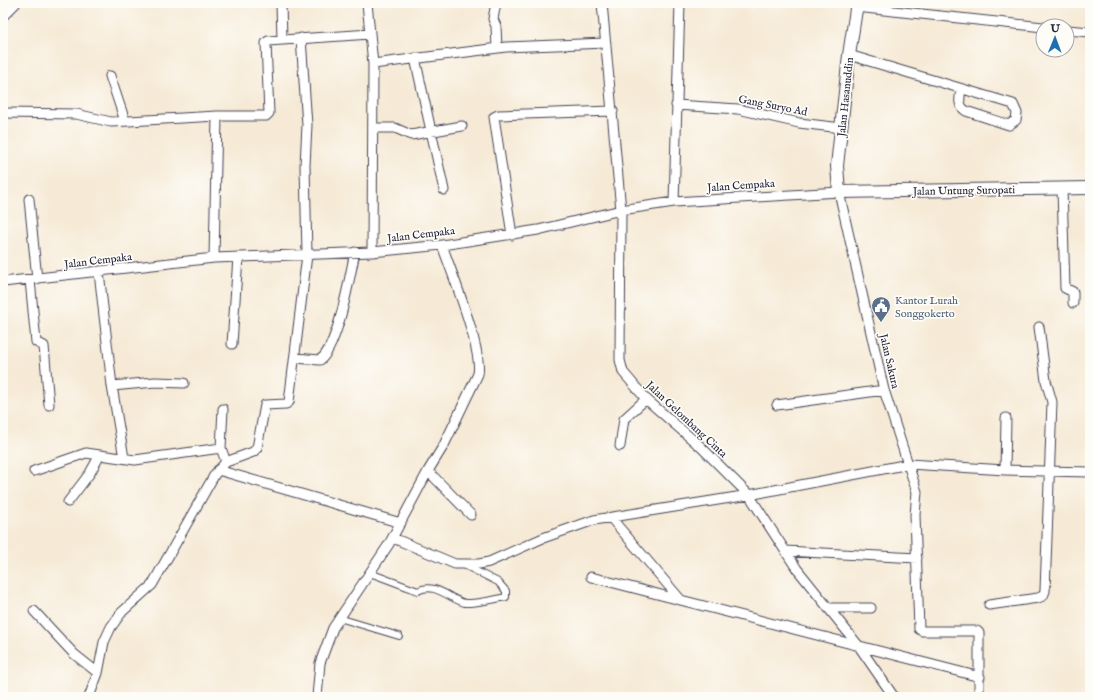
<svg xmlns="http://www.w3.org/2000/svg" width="1093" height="700" font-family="'IM FELL English',serif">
  <rect width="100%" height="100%" fill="#fdfcf7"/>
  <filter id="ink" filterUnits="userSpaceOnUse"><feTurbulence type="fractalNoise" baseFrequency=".025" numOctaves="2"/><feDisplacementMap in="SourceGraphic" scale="8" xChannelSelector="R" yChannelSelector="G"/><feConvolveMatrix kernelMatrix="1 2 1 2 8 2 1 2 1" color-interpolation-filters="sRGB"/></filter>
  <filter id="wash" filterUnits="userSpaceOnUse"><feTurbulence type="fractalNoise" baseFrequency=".012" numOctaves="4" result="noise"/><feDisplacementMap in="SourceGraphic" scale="16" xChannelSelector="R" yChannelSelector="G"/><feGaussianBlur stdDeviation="0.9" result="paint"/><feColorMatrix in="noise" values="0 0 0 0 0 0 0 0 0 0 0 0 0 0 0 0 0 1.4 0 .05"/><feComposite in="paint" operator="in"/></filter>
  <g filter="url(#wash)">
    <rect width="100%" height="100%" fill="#f6ead6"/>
  </g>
  <g filter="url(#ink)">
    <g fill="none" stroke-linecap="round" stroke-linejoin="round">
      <defs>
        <path id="pedestrian" d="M 370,573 L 418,591 C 434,581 451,600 465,603 C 475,604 496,599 506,597 L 506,591 L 498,582 L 466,566
          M 339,618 L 399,636"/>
        <path id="minor" d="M 281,3 L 282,39
          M 367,3 L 373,64 L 372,252
          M 496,3 L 493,19 L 496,26 L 497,48
          M 602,3 L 621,210 L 620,360 L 623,372 L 646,399 L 701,447 L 749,495 L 797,569 L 858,645 L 894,697
          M 856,7 L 1043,27
          M 3,16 L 16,3
          M 1067,30 L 1090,32
          M 849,55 L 1013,104 L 1017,113 L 1016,120 L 1009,125 L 966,111 C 957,105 960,98 961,89
          M 415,58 L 444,190
          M 373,64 L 506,47 L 606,43
          M 110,76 L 125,121
          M 676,105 L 738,109 L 799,123 L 842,128
          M 3,113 L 76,114 L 111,122 L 217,116 L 266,116 L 269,113 L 266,43 L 268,41 L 370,34
          M 373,128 L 395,128 L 411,135 L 462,126
          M 1062,189 L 1065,288 L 1073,292 L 1073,303
          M 29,199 L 37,279
          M 674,202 L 680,3
          M 512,235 L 494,117 L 498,115 L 613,111
          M 214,258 L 217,116
          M 99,272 L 112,386 L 124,458
          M 30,280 L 36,342 L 44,346 L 49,405
          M 3,282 L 214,258 L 372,252 L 442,245 L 538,230 L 621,210 L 674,202 L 839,192 L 884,390 L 917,492 L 915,515 L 919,629 L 922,631 L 977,631 L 979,633 L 979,697
          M 232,344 L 238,257
          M 295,358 L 320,360 C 338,347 350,275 355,252
          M 112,386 L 155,382 L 184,383
          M 777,405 L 884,390
          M 620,446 L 624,419 L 646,399
          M 221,448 L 223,409
          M 218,470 L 401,523
          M 1005,470 L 1006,418
          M 34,471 L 86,453 L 135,460 L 221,448 L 226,462 L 253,452 L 257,448 L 265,405 L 286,404 L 289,402 L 307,255 L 305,165 L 307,125 L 301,38
          M 428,471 L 471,515
          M 68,502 L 90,473 L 100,455
          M 611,518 L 680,599
          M 393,538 L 455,564 L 479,564 L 489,562 L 543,538 L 594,520 L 749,495 L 909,464 L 1005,470 L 1090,472
          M 785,551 L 917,558
          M 591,577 L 980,677
          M 989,605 L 1038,598 L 1043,596 L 1045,591 L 1052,402 L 1046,381 L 1039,327
          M 828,608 L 871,608
          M 34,611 L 74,654 L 98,673
          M 89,697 L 98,673 L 104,642 L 111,627 L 122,612 L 152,585 L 215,474 L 226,462
          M 317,697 L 320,663 L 333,628 L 389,544 L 428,471 L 444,445 L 478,374 C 483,350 451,271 442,245"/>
        <path id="secondary" d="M 857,3 L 849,55 L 837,166 L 839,192 L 1090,188"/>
      </defs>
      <use href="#pedestrian" stroke="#424052" stroke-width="8"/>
      <use href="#minor" stroke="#424052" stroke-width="11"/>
      <use href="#secondary" stroke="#424052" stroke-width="14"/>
      <use href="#pedestrian" stroke="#fff" stroke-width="6"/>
      <use href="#minor" stroke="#fff" stroke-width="9"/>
      <use href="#secondary" stroke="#fff" stroke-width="12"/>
    </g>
  </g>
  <defs>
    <symbol id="civic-pin" viewBox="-11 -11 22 30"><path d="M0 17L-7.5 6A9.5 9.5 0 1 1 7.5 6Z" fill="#5c6f8a" stroke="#fdfcf7"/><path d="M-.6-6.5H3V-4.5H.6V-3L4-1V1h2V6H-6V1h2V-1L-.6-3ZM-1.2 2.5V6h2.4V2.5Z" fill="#fff"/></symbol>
  </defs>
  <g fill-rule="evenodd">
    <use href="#civic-pin" x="870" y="295" width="22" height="30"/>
  </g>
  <g text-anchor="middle" stroke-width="3.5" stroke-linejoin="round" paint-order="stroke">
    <g font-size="11" fill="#22223b" stroke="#fdfcf7">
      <text transform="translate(845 97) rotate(-84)" y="4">Jalan Hasanuddin</text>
      <text transform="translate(773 105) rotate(11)" y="4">Gang Suryo Ad</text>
      <text transform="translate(741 185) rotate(-4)" y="4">Jalan Cempaka</text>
      <text transform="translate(964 190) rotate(-1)" y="4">Jalan Untung Suropati</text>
      <text transform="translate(421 234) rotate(-7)" y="4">Jalan Cempaka</text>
      <text transform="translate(98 260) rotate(-7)" y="4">Jalan Cempaka</text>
      <text transform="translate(890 361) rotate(77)" y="4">Jalan Sakura</text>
      <text transform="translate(687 419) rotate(43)" y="4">Jalan Gelombang Cinta</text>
    </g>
    <g font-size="11" fill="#4e5e75" stroke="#fdfcf7" text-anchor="start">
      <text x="895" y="304">Kantor Lurah<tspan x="895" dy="13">Songgokerto</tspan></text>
    </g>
  </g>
  <rect width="1093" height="700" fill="none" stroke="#fdfcf7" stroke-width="16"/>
  <g transform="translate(1055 38) rotate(1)"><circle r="19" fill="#fdfcf7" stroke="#a5a5ac"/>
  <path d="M0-3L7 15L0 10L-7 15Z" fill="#1f6fb2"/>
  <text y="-6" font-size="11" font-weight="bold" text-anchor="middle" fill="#22223b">U</text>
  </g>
</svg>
